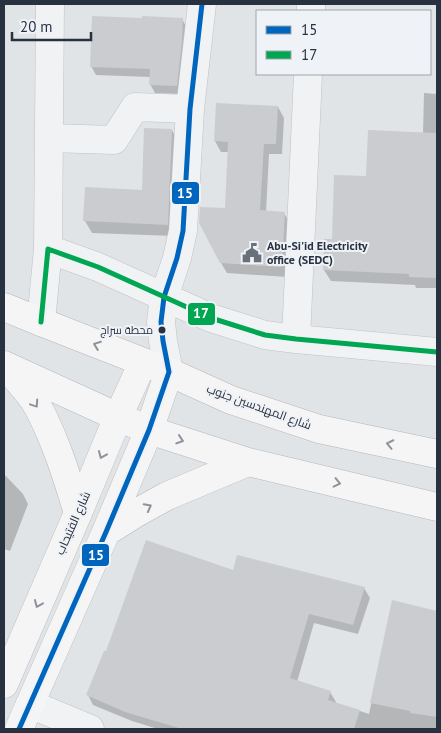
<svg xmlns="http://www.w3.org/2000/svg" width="441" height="733" font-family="'PT Sans',Cairo,sans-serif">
  <rect width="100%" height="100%" fill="#e1e4e7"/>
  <path fill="#0003" d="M 182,19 L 187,28 L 181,94 L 155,93 L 150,84 L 150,77 L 96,75 L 91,66 Z
    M 424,93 L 437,94 L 437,288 L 416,288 L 415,285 L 331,281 L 324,270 L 333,240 L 367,177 L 423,134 Z
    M 217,104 L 278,107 L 284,118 L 282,154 L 269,154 L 266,212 L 284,213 L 290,223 L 287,277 L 227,273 L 221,263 L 226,210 L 229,152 L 221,152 L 215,141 Z
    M 172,130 L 178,142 L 174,236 L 92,233 L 85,221 L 143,191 Z
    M 4,474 L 23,494 L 28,504 L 10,551 L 4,549 Z
    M 234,572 L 364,588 L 370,598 L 358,634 L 314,623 L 297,682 L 330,692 L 336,702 L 336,703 L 369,714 L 393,602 L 437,612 L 437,729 L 158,729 L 132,721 L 93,705 L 88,695 Z"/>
  <path fill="#cacccf" d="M 92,16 L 142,18 L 142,16 L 183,18 L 182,41 L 177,86 L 149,85 L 150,69 L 90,67 Z
    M 216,103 L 278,106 L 276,144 L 264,144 L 260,210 L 285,212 L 282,267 L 220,263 L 199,223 L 200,207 L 225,208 L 228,142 L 214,141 Z
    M 144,128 L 172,129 L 168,225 L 83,221 L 85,187 L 142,190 Z
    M 368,130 L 437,133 L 437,278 L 409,277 L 409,274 L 323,270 L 324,239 L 332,239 L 334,175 L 366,176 Z
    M 146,540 L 233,570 L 237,555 L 365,587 L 353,625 L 309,614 L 290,678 L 331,691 L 328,700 L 360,710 L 354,729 L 182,729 L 125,712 L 86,695 L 104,651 L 106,651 Z
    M 392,600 L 437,611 L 437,717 L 410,713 L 410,711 L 370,703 Z"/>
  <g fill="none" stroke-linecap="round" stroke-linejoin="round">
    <defs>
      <path id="minor" d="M 311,11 L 311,4
        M 49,138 L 114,140 L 135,107 L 190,109
        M 48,249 L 50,4
        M 41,322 L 48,249 L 98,267 L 211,318 L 265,335 L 296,339 L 437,352
        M 296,339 L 308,74
        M 169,372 L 163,341 L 161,322 L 164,297 L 177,258 L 183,231 L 190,109 L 202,4
        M 30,704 L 90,729"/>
      <path id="major" d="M 4,684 L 78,513 L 118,417 L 143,362
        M 19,729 L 106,532 L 149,430 L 169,372"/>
      <path id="highway" d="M 4,307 L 41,322 L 169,372 L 231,400 L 319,429 L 437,454
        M 4,365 L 118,417 L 149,430 L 248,462 L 437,507
        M 9,370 C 19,382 31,394 38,407 C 56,441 67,477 78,513
        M 106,532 L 138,512 L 167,496 L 248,462"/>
    </defs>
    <use href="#minor" stroke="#bfc2c5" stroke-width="29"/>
    <use href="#major" stroke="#bec1c4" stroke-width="29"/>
    <use href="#highway" stroke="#b4b7bb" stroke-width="29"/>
    <use href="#minor" stroke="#f1f2f3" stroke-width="28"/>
    <use href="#major" stroke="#f5f5f6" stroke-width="28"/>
    <use href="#highway" stroke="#f5f5f6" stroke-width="28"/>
    <defs>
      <path id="bus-1" d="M 19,729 L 106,532 L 149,430 L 169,372 L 163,341 L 161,322 L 164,297 L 177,258 L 183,231 L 190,109 L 202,4"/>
      <path id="bus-2" d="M 41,322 L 48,249 L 98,267 L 211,318 L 265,335 L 296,339 L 437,352"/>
    </defs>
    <use href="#bus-1" stroke="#eff2f6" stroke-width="9"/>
    <use href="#bus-2" stroke="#eff2f6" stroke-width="9"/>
    <use href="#bus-1" stroke="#0065bd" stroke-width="5"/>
    <use href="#bus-2" stroke="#00a651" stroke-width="5"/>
  </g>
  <defs><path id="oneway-chevron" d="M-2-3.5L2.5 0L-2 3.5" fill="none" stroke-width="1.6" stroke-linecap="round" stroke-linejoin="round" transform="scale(1.25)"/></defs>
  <g stroke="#8e939b">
    <use href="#oneway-chevron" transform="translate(97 345) rotate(-159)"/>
    <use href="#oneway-chevron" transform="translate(35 404) rotate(56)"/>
    <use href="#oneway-chevron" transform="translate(180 440) rotate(18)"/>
    <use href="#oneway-chevron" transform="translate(390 444) rotate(-168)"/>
    <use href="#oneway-chevron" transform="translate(102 455) rotate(113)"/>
    <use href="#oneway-chevron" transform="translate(337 483) rotate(13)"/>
    <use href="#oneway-chevron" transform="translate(148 507) rotate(-28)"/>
    <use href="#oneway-chevron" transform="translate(38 604) rotate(113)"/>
  </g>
  <defs>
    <symbol id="civic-bare" viewBox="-9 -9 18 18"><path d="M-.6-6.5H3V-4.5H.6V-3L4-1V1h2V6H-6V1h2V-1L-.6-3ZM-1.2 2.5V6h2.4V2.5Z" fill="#69707a" stroke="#eff2f6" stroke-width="2.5" paint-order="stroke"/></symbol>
  </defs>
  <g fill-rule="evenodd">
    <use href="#civic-bare" x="238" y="239" width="28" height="28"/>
  </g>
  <circle fill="#283140" stroke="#eff2f6" stroke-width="2" cx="162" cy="330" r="4.5"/>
  <g text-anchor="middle" stroke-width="4" stroke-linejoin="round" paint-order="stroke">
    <g font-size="11" fill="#283140" stroke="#eff2f6" text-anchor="end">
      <text x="153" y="334">محطة سراج</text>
    </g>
    <g font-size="12" font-weight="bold" fill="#283140" stroke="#eff2f6" text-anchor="start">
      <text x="267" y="250">Abu-Si'id Electricity<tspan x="267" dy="14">office (SEDC)</tspan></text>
    </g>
    <g font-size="12" fill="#283140" stroke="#eff2f6">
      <text transform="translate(259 407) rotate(20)" y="4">شارع المهندسين جنوب</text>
      <text transform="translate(73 523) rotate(-66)" y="4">شارع الفتيحاب</text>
    </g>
  </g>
  <g stroke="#eff2f6" stroke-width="2">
    <rect x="171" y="181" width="29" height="24" rx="5" fill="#0065bd"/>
    <rect x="187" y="302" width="29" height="24" rx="5" fill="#00a651"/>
    <rect x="81" y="543" width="29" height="24" rx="5" fill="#0065bd"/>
  </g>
  <g font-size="14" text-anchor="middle" font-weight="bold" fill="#fff">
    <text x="185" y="198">15</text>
    <text x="201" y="318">17</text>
    <text x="96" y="560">15</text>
  </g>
  <rect width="441" height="733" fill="none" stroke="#283140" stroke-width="10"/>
  <rect x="256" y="10" width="175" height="65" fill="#eff2f6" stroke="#9fa5ad"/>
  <rect x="266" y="26" width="25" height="8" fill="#0065bd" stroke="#9fa5ad"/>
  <text x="301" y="35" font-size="15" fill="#283140">15</text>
  <rect x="266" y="51" width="25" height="8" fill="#00a651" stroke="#9fa5ad"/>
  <text x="301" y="60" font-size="15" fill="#283140">17</text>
  <path d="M12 32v8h79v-8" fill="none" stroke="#283140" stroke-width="2.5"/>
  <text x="20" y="32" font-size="15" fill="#283140" stroke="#eff2f6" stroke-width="4" paint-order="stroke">20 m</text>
</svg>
